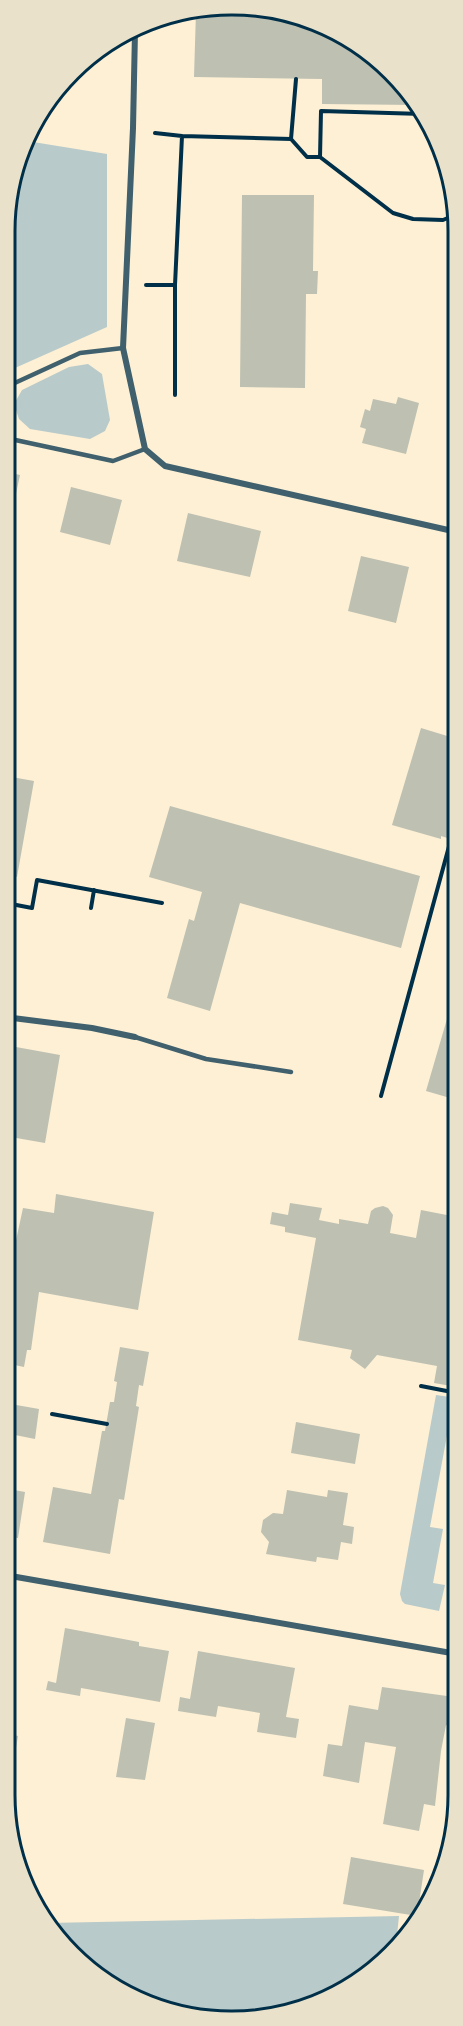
<svg xmlns="http://www.w3.org/2000/svg" width="463" height="2026" font-family="'PT Sans',sans-serif">
  <rect width="100%" height="100%" fill="#fdf0d5"/>
  <path fill="#b9caca" d="M 27,141 L 107,154 L 107,327 L 6,372 L 6,202 Z
    M 88,364 L 102,374 L 110,420 L 105,431 L 90,439 L 30,429 L 19,419 L 14,404 L 22,390 L 69,367 Z
    M 436,1395 L 457,1398 L 457,1431 L 448,1430 L 430,1527 L 443,1529 L 433,1583 L 445,1585 L 439,1611 L 405,1604 L 402,1601 L 400,1594 Z
    M 399,1916 L 396,1945 L 370,1974 L 291,2014 L 216,2021 L 131,1998 L 61,1944 L 48,1923 Z"/>
  <path fill="#bec0b2" d="M 261,6 L 332,28 L 392,71 L 417,105 L 322,104 L 322,79 L 194,77 L 196,11 Z
    M 242,195 L 314,195 L 313,271 L 318,271 L 317,294 L 306,294 L 305,388 L 240,387 Z
    M 398,397 L 419,403 L 406,454 L 362,443 L 366,429 L 360,427 L 365,409 L 370,411 L 373,399 L 396,404 Z
    M 456,426 L 457,426 L 457,463 L 447,461 Z
    M 6,472 L 20,475 L 10,522 L 6,521 Z
    M 71,487 L 122,500 L 110,545 L 60,532 Z
    M 188,513 L 261,531 L 250,577 L 177,561 Z
    M 361,556 L 409,567 L 396,623 L 348,611 Z
    M 421,728 L 457,739 L 457,841 L 441,836 L 441,839 L 392,825 Z
    M 6,776 L 34,781 L 17,877 L 6,875 Z
    M 170,806 L 420,876 L 401,948 L 240,903 L 210,1011 L 167,998 L 189,919 L 194,921 L 202,892 L 149,877 Z
    M 456,988 L 457,989 L 457,1100 L 426,1091 Z
    M 5,1045 L 60,1055 L 45,1143 L 5,1136 Z
    M 56,1194 L 154,1212 L 138,1310 L 39,1292 L 31,1350 L 27,1350 L 24,1367 L 5,1363 L 5,1244 L 15,1245 L 23,1208 L 54,1213 Z
    M 290,1203 L 322,1208 L 319,1220 L 339,1224 L 339,1219 L 368,1224 L 371,1211 L 375,1208 L 383,1206 L 388,1208 L 393,1215 L 390,1233 L 416,1238 L 421,1210 L 457,1217 L 457,1387 L 434,1383 L 437,1366 L 377,1355 L 365,1369 L 350,1358 L 352,1350 L 298,1340 L 316,1238 L 285,1232 L 285,1227 L 270,1224 L 272,1212 L 288,1215 Z
    M 120,1347 L 149,1352 L 143,1386 L 139,1385 L 136,1406 L 139,1407 L 124,1500 L 119,1499 L 110,1554 L 43,1542 L 53,1487 L 91,1494 L 102,1431 L 105,1431 L 110,1402 L 114,1402 L 117,1382 L 114,1381 Z
    M 5,1403 L 39,1409 L 35,1439 L 5,1433 Z
    M 296,1422 L 360,1434 L 355,1464 L 291,1453 Z
    M 5,1481 L 16,1482 L 14,1490 L 25,1492 L 18,1538 L 5,1536 Z
    M 287,1490 L 327,1497 L 328,1490 L 348,1493 L 343,1525 L 354,1527 L 352,1544 L 341,1542 L 338,1560 L 317,1557 L 316,1562 L 266,1554 L 269,1542 L 261,1532 L 263,1520 L 273,1513 L 283,1514 Z
    M 65,1628 L 139,1642 L 139,1646 L 169,1651 L 160,1702 L 81,1688 L 80,1696 L 46,1690 L 48,1681 L 56,1683 Z
    M 198,1651 L 295,1668 L 286,1717 L 299,1719 L 296,1738 L 257,1732 L 260,1713 L 218,1706 L 216,1717 L 178,1711 L 180,1697 L 190,1699 Z
    M 382,1687 L 454,1697 L 449,1726 L 446,1725 L 441,1751 L 435,1806 L 424,1804 L 419,1831 L 383,1824 L 396,1747 L 365,1742 L 359,1783 L 323,1776 L 328,1744 L 342,1746 L 349,1705 L 378,1710 Z
    M 126,1718 L 155,1723 L 145,1780 L 116,1777 Z
    M 5,1733 L 18,1736 L 13,1766 L 5,1765 Z
    M 351,1857 L 424,1870 L 417,1916 L 343,1904 Z"/>
  <g fill="none" stroke-linecap="round" stroke-linejoin="round">
    <path stroke="#003049" stroke-width="4" d="M 155,133 L 182,136 L 175,285
      M 182,136 L 291,139 L 307,157 L 320,157 L 393,213 L 413,219 L 443,220 L 457,214
      M 291,139 L 296,79
      M 320,157 L 321,111 L 423,114
      M 146,285 L 175,285 L 175,395
      M 6,903 L 32,908 L 37,880 L 162,903
      M 91,908 L 94,890
      M 381,1096 L 451,839
      M 421,1386 L 457,1393
      M 52,1414 L 107,1424"/>
    <path stroke="#3f606c" stroke-width="4.5" d="M 6,387 L 80,353 L 123,348
      M 6,438 L 113,461 L 145,449
      M 135,1037 L 206,1059 L 291,1072"/>
    <path stroke="#3f606c" stroke-width="6" d="M 135,31 L 133,128 L 123,348 L 145,449 L 165,466 L 457,532
      M 5,1017 L 92,1028 L 135,1037
      M 5,1575 L 457,1654"/>
  </g>
  <path d="M0 0H463V2026H0ZM231 15H232A216 216 0 0 1 448 231V1795A216 216 0 0 1 232 2011H231A216 216 0 0 1 15 1795V231A216 216 0 0 1 231 15Z" fill="#e9e1ca" fill-rule="evenodd"/>
  <path fill="none" stroke="#003049" stroke-width="3" d="M231 15H232A216 216 0 0 1 448 231V1795A216 216 0 0 1 232 2011H231A216 216 0 0 1 15 1795V231A216 216 0 0 1 231 15Z"/>
</svg>
